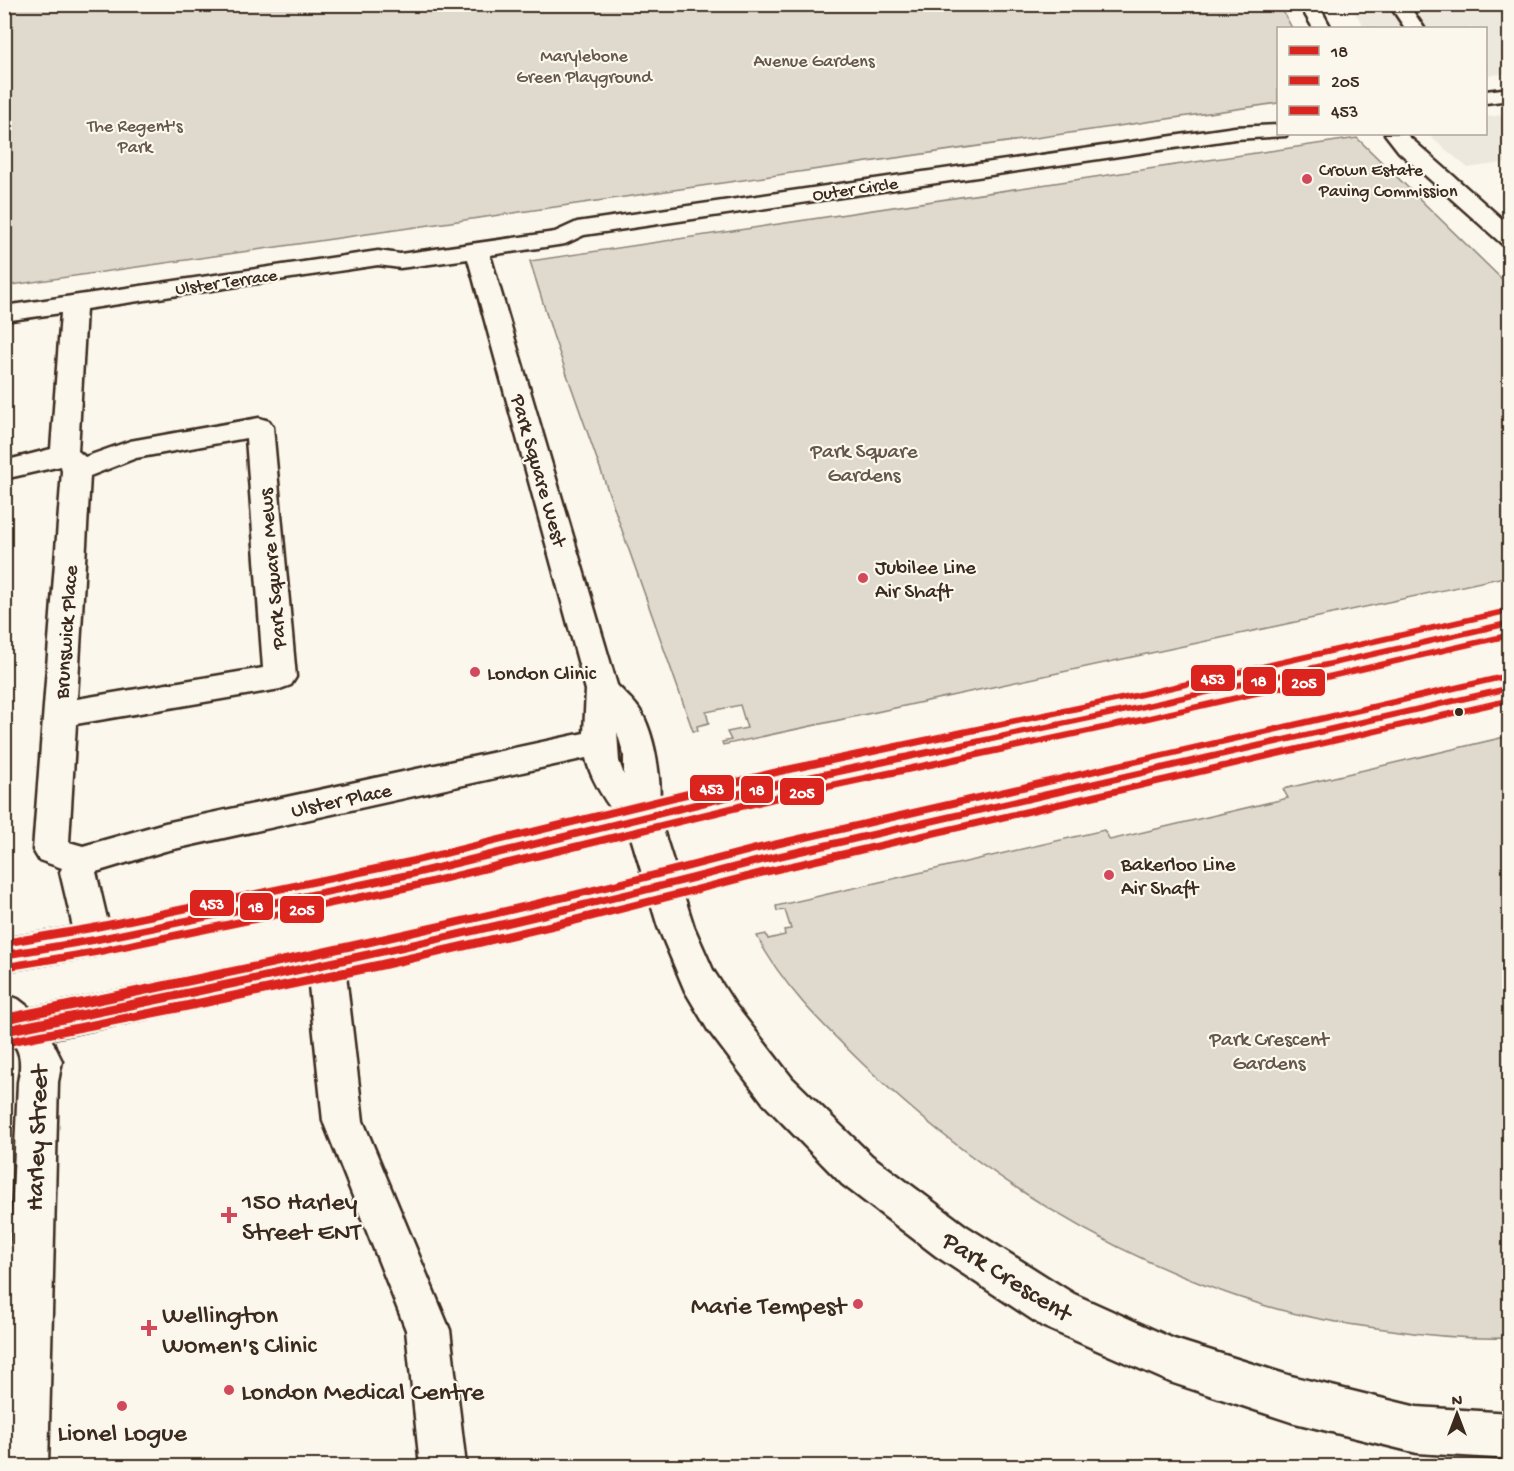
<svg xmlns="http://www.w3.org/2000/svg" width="1514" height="1471" font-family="'Gochi Hand',sans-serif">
  <rect width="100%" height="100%" fill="#fbf7ec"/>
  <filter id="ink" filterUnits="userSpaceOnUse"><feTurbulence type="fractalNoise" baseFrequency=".0167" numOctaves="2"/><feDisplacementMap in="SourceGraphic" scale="12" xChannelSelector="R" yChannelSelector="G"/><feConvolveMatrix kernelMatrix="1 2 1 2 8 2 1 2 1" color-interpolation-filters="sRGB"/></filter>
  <g filter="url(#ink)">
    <path fill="#ede8dd" d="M 1350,5 L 1509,5 L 1509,73 L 1486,76 L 1486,28 L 1365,28 Z
      M 1509,114 L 1509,162 L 1468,168 L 1427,134 L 1486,134 L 1486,117 Z"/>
    <path fill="#dfd9ce" stroke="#8d8276" stroke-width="1.5" d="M 1279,4 L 1292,28 L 1278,28 L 1278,103 L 5,286 L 5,5 Z
      M 1357,138 L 1509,286 L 1509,576 L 723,745 L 722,742 L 731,740 L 727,732 L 747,728 L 740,705 L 706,712 L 709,723 L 697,726 L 698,731 L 693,731 L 553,335 L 530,261 Z
      M 1509,736 L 1509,1338 C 1471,1339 1430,1336 1392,1330 C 1349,1325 1305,1318 1263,1305 C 1113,1260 976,1173 864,1065 C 824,1026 782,986 757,936 L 766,934 L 768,939 L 785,935 L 784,930 L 791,929 L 785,910 L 777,911 L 776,906 L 1104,830 L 1110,840 L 1288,798 L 1283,789 Z"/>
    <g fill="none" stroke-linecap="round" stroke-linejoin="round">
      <defs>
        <path id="minor" d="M 1299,4 L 1318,4 L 1331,28 L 1313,28 Z
          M 1389,4 L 1408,4 L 1424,28 L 1405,28 Z
          M 1510,88 L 1510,100 L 1486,103 L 1486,91 Z
          M 1278,125 L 1278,134 L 1287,134 L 1286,136 L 1235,139 L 584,235 L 565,244 L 490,255 L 617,685 C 624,693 633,700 639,709 C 656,732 667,802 654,827 C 650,828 645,831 641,830 C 617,828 590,779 586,758 L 165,851 L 96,872 L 112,940 L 107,951 L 94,956 L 81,951 L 76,940 L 60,872 L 62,868 L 39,860 L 33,850 L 62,471 L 61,466 L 4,479 L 4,461 L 51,449 L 61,313 L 4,321 L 4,306 L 378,251 L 400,254 L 555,232 L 577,222 L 1235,127 ZM 468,259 L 586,690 L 584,733 L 165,823 L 83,846 L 69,842 L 76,724 L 280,689 L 291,685 L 296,677 L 273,427 L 269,421 L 259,418 L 130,441 L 85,457 L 78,451 L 86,309 L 378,265 L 400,268 ZM 246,438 L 263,668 L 77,699 L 90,476 L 136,458 ZM 617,732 L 624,755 L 624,775 L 619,761 Z
          M 1385,134 L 1406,134 L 1510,226 L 1510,246 L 1502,244 L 1399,152 Z
          M 326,950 L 339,955 L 345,966 L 363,1121 L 450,1330 L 466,1466 L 420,1466 L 406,1330 L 323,1121 L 307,966 L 313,955 Z
          M 4,994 L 18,999 L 40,1016 L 62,1061 L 58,1082 L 48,1466 L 4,1466 L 4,1397 L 18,1082 C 22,1062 22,1048 4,1034 Z"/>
        <path id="major" d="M 642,803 L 654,807 L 659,817 L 694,927 L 713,970 L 736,1006 L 792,1078 L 872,1156 L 966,1226 L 1074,1294 L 1174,1339 L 1291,1376 L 1417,1407 L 1510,1413 L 1510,1459 L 1417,1453 L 1291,1422 L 1170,1382 L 1042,1326 L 936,1256 L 842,1184 L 764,1104 L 708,1030 L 685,991 L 658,927 L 625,817 L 630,807 Z"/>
        <path id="highway" d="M 1510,612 L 1510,634 L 1137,720 L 784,796 L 412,889 L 94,956 L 4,971 L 4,939 L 94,924 L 412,859 L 784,770 L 1137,696 Z
          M 1510,676 L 1510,700 L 758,876 C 510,945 257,996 4,1048 L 4,1014 C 257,963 509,913 758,846 Z"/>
      </defs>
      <use href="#minor" stroke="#3b2a1e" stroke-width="5"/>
      <use href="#major" stroke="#3b2a1e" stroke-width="5"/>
      <use href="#highway" stroke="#3b2a1e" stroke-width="5"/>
      <use href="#minor" fill="#fbf7ec" fill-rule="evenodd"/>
      <use href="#major" fill="#fbf7ec" fill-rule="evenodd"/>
      <use href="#highway" fill="#fbf7ec" fill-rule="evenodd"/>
      <defs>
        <path id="bus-1" d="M 1510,620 L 1510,626 L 1137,711 L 784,787 L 412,878 L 94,944 L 4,959 L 4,951 L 94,936 L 412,870 L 784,779 L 1137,705 Z
          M 1510,685 L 1510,691 L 758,865 C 509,931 257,984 4,1036 L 4,1026 C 257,975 509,923 758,857 Z"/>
        <path id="bus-2" d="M 1510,632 L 1510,638 L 1140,723 L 787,799 L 414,890 L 96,956 L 4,971 L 4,963 L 6,963 L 96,948 L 414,882 L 787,791 L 1140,717 Z
          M 1510,697 L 1510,703 L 761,877 L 574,925 L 385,969 L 196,1009 L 4,1047 L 4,1039 L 6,1038 C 259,987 511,935 761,869 Z"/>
        <path id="bus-3" d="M 1507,608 L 1510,609 L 1510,613 L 1507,614 L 1134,699 L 781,775 L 409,866 L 92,932 L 4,947 L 4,939 L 92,924 L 409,858 L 781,767 L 1134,693 Z
          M 1507,673 L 1510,674 L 1510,678 L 1507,679 L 755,853 C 507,919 256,972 4,1024 L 4,1014 C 256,963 507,911 755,845 Z"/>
      </defs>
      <use href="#bus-1" stroke="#fbf7ec" stroke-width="5"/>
      <use href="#bus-2" stroke="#fbf7ec" stroke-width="5"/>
      <use href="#bus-3" stroke="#fbf7ec" stroke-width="5"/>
      <use href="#bus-1" fill="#dc241f" fill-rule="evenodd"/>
      <use href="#bus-2" fill="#dc241f" fill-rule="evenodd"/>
      <use href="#bus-3" fill="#dc241f" fill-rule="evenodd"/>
    </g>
  </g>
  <g fill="#d1495b" stroke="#fbf7ec" stroke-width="2">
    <circle cx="1307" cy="179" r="6"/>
    <circle cx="863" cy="578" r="6"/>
    <circle cx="475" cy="672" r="6"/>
    <circle cx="1109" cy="875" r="6"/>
    <path d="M226 1206h6v6h6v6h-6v6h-6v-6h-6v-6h6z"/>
    <circle cx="858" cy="1304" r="6"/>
    <path d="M146 1319h6v6h6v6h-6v6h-6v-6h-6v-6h6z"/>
    <circle cx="229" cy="1390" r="6"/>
    <circle cx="122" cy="1406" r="6"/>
  </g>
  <circle fill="#3b2a1e" stroke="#fbf7ec" stroke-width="2" cx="1459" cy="712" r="5"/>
  <g text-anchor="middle" stroke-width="4.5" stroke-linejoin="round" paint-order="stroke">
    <g font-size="18" fill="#64564a" stroke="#fbf7ec">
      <text x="584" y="61">Marylebone<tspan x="584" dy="21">Green Playground</tspan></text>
      <text x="814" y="66">Avenue Gardens</text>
      <text x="135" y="131">The Regent's<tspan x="135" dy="21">Park</tspan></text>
    </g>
    <g font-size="18" fill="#3b2a1e" stroke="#fbf7ec" text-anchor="start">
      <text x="1319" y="175">Crown Estate<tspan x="1319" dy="21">Paving Commission</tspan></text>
    </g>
    <g font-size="18" fill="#3b2a1e" stroke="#fbf7ec">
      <text transform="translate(855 188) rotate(-8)" y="6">Outer Circle</text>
      <text transform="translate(226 281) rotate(-8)" y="6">Ulster Terrace</text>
    </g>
    <g font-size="21" fill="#64564a" stroke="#fbf7ec">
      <text x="864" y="457">Park Square<tspan x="864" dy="24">Gardens</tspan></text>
      <text x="1269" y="1045">Park Crescent<tspan x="1269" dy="24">Gardens</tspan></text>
    </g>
    <g font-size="21" fill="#3b2a1e" stroke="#fbf7ec">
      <text transform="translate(540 470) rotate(74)" y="7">Park Square West</text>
      <text transform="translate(271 569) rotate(-95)" y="7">Park Square Mews</text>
      <text transform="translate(65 632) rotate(-86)" y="7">Brunswick Place</text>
      <text transform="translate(341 799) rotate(-12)" y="7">Ulster Place</text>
    </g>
    <g font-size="21" fill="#3b2a1e" stroke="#fbf7ec" text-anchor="start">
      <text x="875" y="573">Jubilee Line<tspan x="875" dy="24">Air Shaft</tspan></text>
      <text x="487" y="679">London Clinic</text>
      <text x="1121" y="870">Bakerloo Line<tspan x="1121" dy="24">Air Shaft</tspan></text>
    </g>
    <g font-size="26" fill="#3b2a1e" stroke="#fbf7ec">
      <text transform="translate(35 1138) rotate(-88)" y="9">Harley Street</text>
      <text transform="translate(1008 1275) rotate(32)" y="9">Park Crescent</text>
    </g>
    <g font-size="26" fill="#3b2a1e" stroke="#fbf7ec" text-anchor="start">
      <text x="242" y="1209">150 Harley<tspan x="242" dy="30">Street ENT</tspan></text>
      <text x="846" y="1313" text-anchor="end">Marie Tempest</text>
      <text x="162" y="1322">Wellington<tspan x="162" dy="30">Women's Clinic</tspan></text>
      <text x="241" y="1399">London Medical Centre</text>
      <text x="122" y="1440" text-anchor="middle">Lionel Logue</text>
    </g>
  </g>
  <g stroke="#fbf7ec" stroke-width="2">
    <rect x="1190" y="664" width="46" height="28" rx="6" fill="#dc241f"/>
    <rect x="1242" y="666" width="35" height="29" rx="6" fill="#dc241f"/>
    <rect x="1281" y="668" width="45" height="29" rx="6" fill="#dc241f"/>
    <rect x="689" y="774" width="46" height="28" rx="6" fill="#dc241f"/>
    <rect x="740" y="775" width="34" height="29" rx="6" fill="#dc241f"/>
    <rect x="779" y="777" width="46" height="29" rx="6" fill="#dc241f"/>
    <rect x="189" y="889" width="46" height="28" rx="6" fill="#dc241f"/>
    <rect x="239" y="892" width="35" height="29" rx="6" fill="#dc241f"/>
    <rect x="279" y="895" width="46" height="29" rx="6" fill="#dc241f"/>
  </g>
  <g font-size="16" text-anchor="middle" font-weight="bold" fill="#fff">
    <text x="1213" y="684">453</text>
    <text x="1259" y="686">18</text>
    <text x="1304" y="688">205</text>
    <text x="712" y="794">453</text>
    <text x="757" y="795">18</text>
    <text x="802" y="798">205</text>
    <text x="212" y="909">453</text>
    <text x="256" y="912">18</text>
    <text x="302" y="915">205</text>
  </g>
  <rect width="1514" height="1471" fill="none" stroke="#fbf7ec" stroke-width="24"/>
  <rect x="12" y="12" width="1490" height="1447" fill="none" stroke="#3b2a1e" stroke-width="2" filter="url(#ink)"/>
  <rect x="1277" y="27" width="210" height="108" fill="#fbf7ec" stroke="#aea59a" stroke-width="1.5"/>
  <rect x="1289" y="46" width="30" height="9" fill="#dc241f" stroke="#aea59a" stroke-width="1.5"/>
  <text x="1331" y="57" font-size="18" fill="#3b2a1e">18</text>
  <rect x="1289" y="76" width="30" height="9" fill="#dc241f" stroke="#aea59a" stroke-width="1.5"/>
  <text x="1331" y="87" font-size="18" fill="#3b2a1e">205</text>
  <rect x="1289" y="106" width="30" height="9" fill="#dc241f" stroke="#aea59a" stroke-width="1.5"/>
  <text x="1331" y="117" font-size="18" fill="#3b2a1e">453</text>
  <g transform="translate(1457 1414)" stroke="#fbf7ec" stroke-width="4.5" paint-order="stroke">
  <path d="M0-4.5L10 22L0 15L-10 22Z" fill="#3b2a1e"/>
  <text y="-9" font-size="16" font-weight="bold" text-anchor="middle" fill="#3b2a1e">N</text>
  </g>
</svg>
